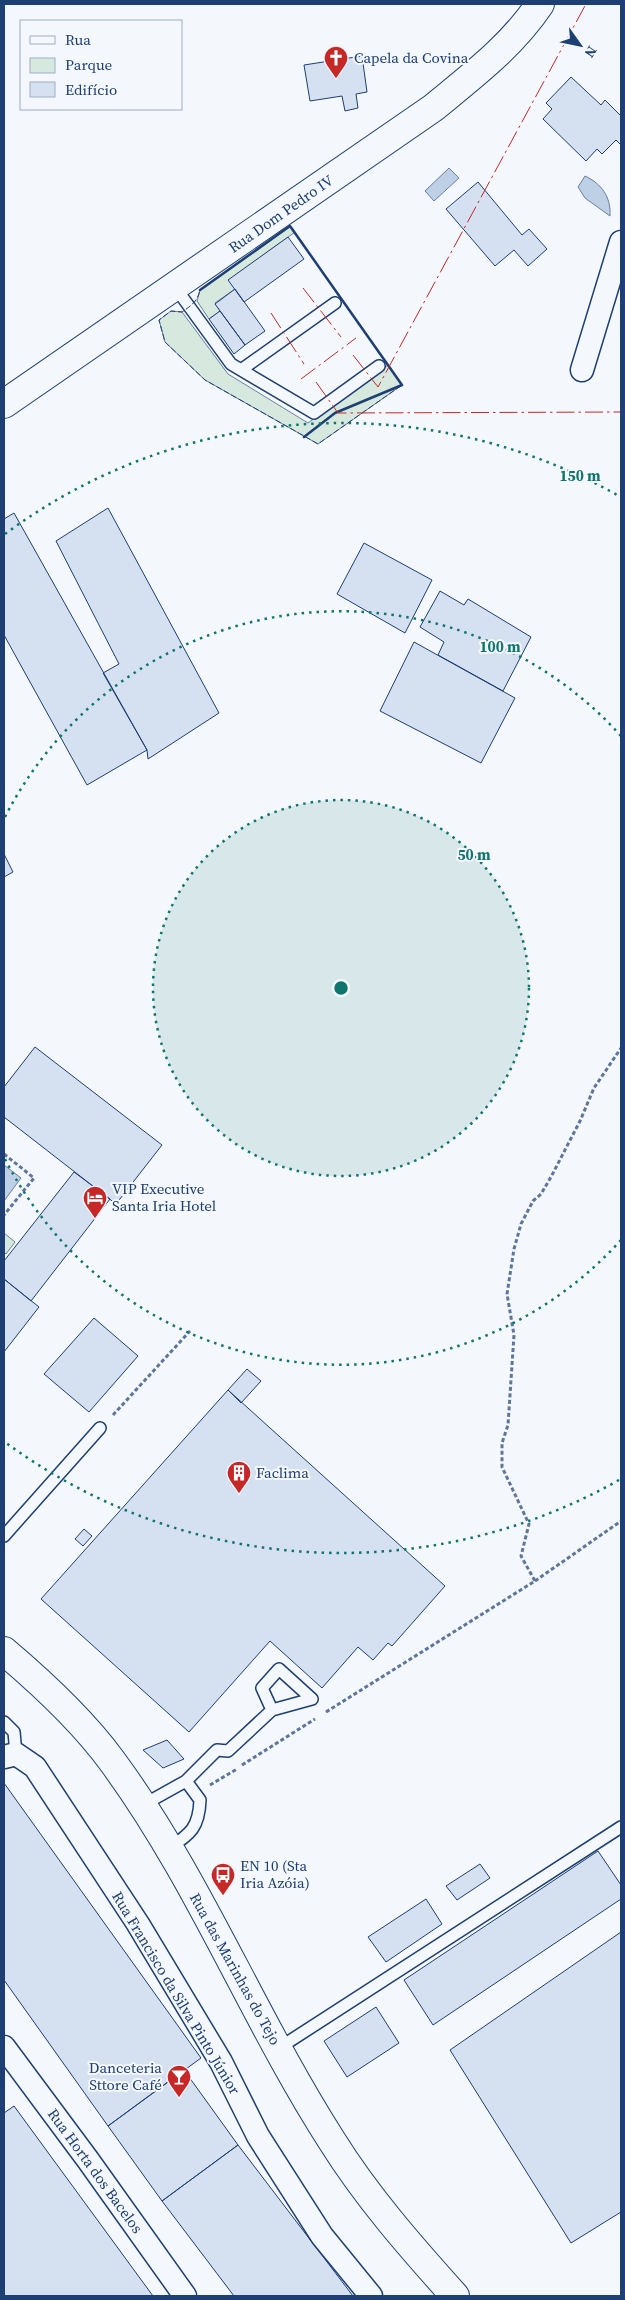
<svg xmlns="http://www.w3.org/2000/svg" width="625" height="2300" font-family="'Source Serif 4',serif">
  <rect width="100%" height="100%" fill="#f4f7fb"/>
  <path fill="#d7e8df" stroke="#687fa3" d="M 290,226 L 295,232 L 229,280 L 235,289 L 215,303 L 220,311 L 209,319 L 197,301 L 200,290 Z
    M 171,311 L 182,312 L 228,374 L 308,423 L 388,365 L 402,385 L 318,444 L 205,380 L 165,342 L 159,320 Z
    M 4,1233 L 15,1242 L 6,1254 L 4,1252 Z"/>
  <path fill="#bed0e5" stroke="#687fa3" d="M 449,168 L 459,178 L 434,201 L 425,191 Z
    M 585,176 C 602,184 611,197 610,216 L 585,198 L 578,187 Z
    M 4,1165 L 21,1178 L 4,1201 Z"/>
  <path fill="#d5e0f0" stroke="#1d3f73" d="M 362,56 L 367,92 L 356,94 L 358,108 L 345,111 L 342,96 L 310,101 L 304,65 Z
    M 571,77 L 601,105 L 605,100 L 621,116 L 621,145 L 616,140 L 602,154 L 597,149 L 586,161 L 543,119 L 552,109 L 546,103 Z
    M 478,182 L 522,235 L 529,229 L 547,249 L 528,266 L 514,250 L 495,266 L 446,209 Z
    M 288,237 L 304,259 L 244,302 L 228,280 Z
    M 235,289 L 265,331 L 245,345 L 215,304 Z
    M 220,311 L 245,345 L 234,354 L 209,319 Z
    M 108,508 L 219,713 L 148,759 L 147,750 L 103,673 L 119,664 L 56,541 Z
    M 14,513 L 147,750 L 87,785 L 4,635 L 4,519 Z
    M 364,543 L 432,580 L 405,633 L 337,594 Z
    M 440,591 L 464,605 L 468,599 L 531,637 L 503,691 L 438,655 L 444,642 L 420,627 Z
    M 414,642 L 515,698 L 481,763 L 380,711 Z
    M 4,854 L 13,872 L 4,877 Z
    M 35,1047 L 162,1145 L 116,1204 L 4,1117 L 4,1087 Z
    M 74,1172 L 110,1199 L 31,1301 L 4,1279 L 4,1261 Z
    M 4,1279 L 39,1307 L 4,1352 Z
    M 94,1318 L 138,1356 L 89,1412 L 44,1374 Z
    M 247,1369 L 261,1381 L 241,1403 L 228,1390 Z
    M 228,1390 L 445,1586 L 392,1646 L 388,1643 L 373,1660 L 358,1647 L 322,1688 L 270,1641 L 189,1732 L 41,1599 Z
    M 84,1529 L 92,1536 L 83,1546 L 75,1539 Z
    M 167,1740 L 184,1759 L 163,1768 L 143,1750 Z
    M 4,1783 L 201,2058 L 108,2126 L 4,1980 Z
    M 598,1851 L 621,1885 L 621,1899 L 433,2025 L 404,1980 Z
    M 480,1864 L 490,1878 L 457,1900 L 446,1886 Z
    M 426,1899 L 442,1924 L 386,1962 L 368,1937 Z
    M 621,1932 L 621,2212 L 571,2243 L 450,2050 Z
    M 376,2007 L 399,2043 L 347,2077 L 324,2041 Z
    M 184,2070 L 238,2145 L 162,2201 L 108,2126 Z
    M 14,2106 L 153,2296 L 4,2296 L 4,2113 Z
    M 238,2145 L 353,2296 L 234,2296 L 162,2201 Z"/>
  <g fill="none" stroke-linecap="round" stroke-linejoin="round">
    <defs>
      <path id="service" d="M 175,287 L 231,364 L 314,413 L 379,366
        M 241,370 L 335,303
        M 4,1536 L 100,1428
        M 4,1722 L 14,1732 L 16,1754
        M 143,1805 L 186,1781 L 217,1750 L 228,1751 L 272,1710 L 312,1699 L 279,1669 L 262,1688 L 272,1710
        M 169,1848 C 191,1834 199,1827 200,1800 L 186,1781
        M 279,2048 L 621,1827"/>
      <path id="minor" d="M 582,370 L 621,242
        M 4,1757 L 16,1754 L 35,1767 L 138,1924 L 221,2062 L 258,2136 L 322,2236 L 371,2296
        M 4,2047 L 88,2160 L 185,2296"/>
      <path id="tertiary" d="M 4,404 L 433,108 C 472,76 512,46 540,4"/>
      <path id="primary" d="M 4,1651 C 43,1684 82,1720 112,1761 C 199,1879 253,2018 332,2141 C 367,2197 411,2247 455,2296"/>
    </defs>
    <use href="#service" stroke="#1d3f73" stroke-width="14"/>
    <use href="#minor" stroke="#1d3f73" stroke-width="25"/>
    <use href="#tertiary" stroke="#1d3f73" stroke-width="30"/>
    <use href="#primary" stroke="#1d3f73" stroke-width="30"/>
    <path stroke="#5e769c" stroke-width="3" stroke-dasharray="4 2.5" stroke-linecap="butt" d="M 4,1154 L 34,1178 L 4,1215
      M 113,1415 L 190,1331
      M 535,1581 L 621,1521
      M 326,1712 L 535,1581 L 521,1556 L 529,1524 L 502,1467 L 502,1443 L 508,1425 L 514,1335 L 507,1294 L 514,1249 L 521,1224 L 533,1201 L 541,1194 L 551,1177 L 580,1121 L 594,1088 L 621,1048
      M 242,1765 L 315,1719
      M 210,1785 L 237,1769"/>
    <use href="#service" stroke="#f4f7fb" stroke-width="11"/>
    <use href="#minor" stroke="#f4f7fb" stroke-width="22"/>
    <use href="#tertiary" stroke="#f4f7fb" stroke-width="28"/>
    <use href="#primary" stroke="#f4f7fb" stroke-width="28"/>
    <path stroke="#1d3f73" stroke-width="1" stroke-dasharray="6 2.5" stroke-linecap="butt" d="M 290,226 L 402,385 L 318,444 L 205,380 L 165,342 L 159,320 L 171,311 L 182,312 C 192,305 197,302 200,290 Z"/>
    <path stroke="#1d3f73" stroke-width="2.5" d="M 200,290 L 290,226 L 402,385 L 335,413 L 304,437"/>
    <path stroke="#c62828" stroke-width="1" stroke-dasharray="18 4 2.5 4" stroke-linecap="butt" d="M 303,288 L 341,337
      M 271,313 L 304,364
      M 353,355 L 378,387 L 586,4
      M 301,379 L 356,338
      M 316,382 L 338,413 L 621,412"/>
  </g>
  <circle cx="341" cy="988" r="188" fill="#0f766e" fill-opacity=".12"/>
  <g fill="none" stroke="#0f766e" stroke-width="2.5" stroke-dasharray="2.5 5">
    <circle cx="341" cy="988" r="188"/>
    <path d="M621 1240A377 377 0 0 1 5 1159M5 817A377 377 0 0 1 621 736"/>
    <path d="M619 1480A565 565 0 0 1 5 1442M5 534A565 565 0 0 1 619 496"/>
  </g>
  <defs>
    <symbol id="church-pin" viewBox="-11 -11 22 30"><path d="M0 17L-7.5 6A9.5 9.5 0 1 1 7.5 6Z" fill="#c62828" stroke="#f4f7fb"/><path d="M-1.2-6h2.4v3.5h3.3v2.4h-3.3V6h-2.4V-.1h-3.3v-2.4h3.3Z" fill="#fff"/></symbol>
    <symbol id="hotel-pin" viewBox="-11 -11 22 30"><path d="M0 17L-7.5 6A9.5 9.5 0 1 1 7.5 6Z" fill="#c62828" stroke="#f4f7fb"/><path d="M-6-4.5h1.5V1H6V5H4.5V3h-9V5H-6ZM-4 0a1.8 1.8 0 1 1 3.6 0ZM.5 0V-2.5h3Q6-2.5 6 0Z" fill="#fff"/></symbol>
    <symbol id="building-pin" viewBox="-11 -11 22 30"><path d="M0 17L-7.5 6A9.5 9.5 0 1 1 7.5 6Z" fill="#c62828" stroke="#f4f7fb"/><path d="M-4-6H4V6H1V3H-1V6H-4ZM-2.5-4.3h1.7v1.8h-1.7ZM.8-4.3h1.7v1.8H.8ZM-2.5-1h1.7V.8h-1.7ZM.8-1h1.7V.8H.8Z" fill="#fff"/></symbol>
    <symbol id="bus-pin" viewBox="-11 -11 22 30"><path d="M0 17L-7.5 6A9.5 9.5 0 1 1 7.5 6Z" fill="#c62828" stroke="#f4f7fb"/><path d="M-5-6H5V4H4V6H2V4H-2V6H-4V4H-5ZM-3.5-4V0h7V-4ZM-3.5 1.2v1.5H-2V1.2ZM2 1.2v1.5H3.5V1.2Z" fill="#fff"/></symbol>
    <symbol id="bar-pin" viewBox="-11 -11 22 30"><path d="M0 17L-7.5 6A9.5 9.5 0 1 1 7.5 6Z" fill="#c62828" stroke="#f4f7fb"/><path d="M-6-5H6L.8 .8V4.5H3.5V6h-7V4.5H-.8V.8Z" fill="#fff"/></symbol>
  </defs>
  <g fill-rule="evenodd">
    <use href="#church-pin" x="322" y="44" width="28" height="38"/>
    <use href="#hotel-pin" x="81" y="1184" width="28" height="38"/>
    <use href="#building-pin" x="225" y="1459" width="28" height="38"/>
    <use href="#bus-pin" x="209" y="1861" width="28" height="38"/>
    <use href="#bar-pin" x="165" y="2063" width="28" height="38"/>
  </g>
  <g text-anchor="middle" stroke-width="4" stroke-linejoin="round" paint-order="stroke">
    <g font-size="15" fill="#1d3f73" stroke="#f4f7fb" text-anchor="start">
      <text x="354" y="63">Capela da Covina</text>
      <text x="112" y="1194">VIP Executive<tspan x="112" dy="17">Santa Iria Hotel</tspan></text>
      <text x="256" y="1478">Faclima</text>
      <text x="240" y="1871">EN 10 (Sta<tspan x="240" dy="17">Iria Azóia)</tspan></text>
      <text x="162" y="2073" text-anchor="end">Danceteria<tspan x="162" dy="17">Sttore Café</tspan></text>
    </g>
    <g font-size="15" fill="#1d3f73" stroke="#f4f7fb">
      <text transform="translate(281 214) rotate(-35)" y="5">Rua Dom Pedro IV</text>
      <text transform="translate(235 1969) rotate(61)" y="5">Rua das Marinhas do Tejo</text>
      <text transform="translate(176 1993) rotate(59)" y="5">Rua Francisco da Silva Pinto Júnior</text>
      <text transform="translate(95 2171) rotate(54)" y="5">Rua Horta dos Bacelos</text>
    </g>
  </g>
  <circle cx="341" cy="988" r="8" fill="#0f766e" stroke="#f4f7fb" stroke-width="2.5"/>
  <g font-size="15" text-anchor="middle" font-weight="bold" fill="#0f766e" stroke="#f4f7fb" stroke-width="4" stroke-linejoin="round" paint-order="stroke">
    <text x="580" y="481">150 m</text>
    <text x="500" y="652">100 m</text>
    <text x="474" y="860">50 m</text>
  </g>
  <rect width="625" height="2300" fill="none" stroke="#1d3f73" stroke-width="10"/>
  <rect x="20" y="20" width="162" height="90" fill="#f4f7fb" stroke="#9eadc5"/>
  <rect x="30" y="36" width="25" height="8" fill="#f4f7fb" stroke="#9eadc5"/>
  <text x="65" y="45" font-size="15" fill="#1d3f73">Rua</text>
  <rect x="30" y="58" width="25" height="15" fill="#d7e8df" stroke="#9eadc5"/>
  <text x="65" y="70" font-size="15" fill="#1d3f73">Parque</text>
  <rect x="30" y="82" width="25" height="15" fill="#d5e0f0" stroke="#9eadc5"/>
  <text x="65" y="95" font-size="15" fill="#1d3f73">Edifício</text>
  <g transform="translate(580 45) rotate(123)" stroke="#f4f7fb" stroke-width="4" paint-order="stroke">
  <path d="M0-4L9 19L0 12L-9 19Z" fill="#1d3f73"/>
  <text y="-8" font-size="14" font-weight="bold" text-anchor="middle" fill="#1d3f73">N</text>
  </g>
</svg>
